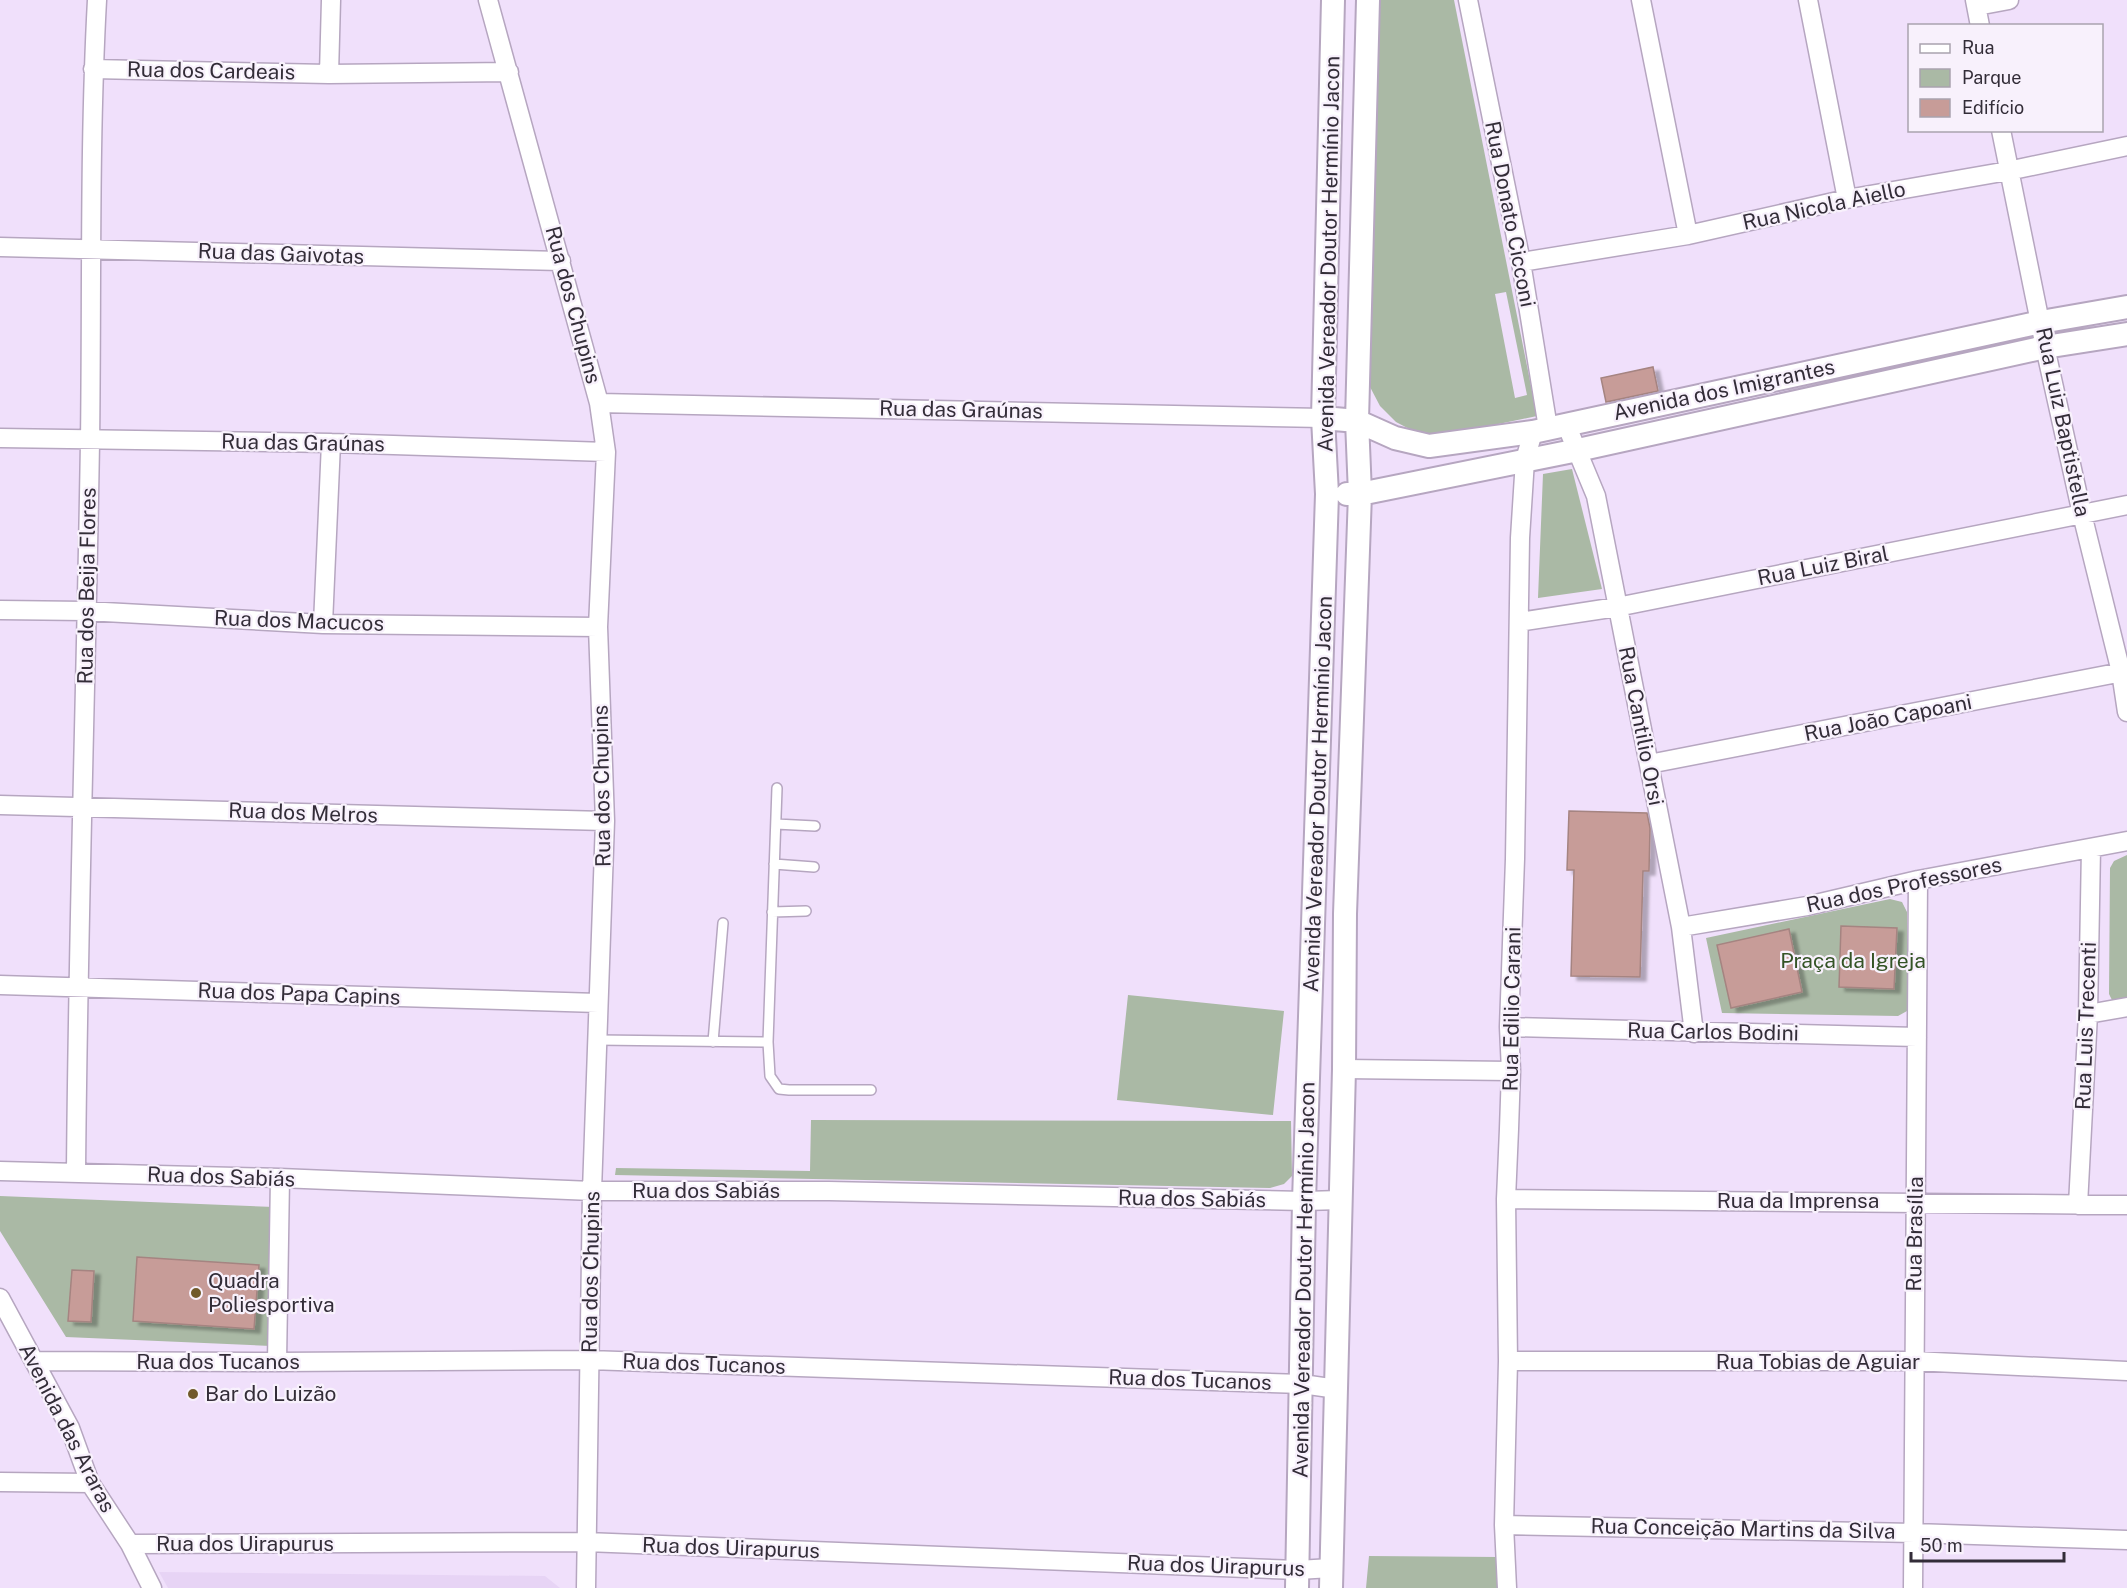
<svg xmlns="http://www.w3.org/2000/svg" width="2127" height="1588" font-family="'Public Sans',sans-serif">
  <defs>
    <filter id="shadow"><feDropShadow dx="6" dy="4" stdDeviation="1.5" flood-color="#0004"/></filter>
  </defs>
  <rect width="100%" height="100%" fill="#f0e0fb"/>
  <path fill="#e7d4f5" d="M 159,1572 L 545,1576 L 560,1588 L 168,1588 Z"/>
  <path fill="#aab9a5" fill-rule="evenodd" d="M 1376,0 L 1454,0 L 1537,416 L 1441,436 L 1417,433 L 1396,422 L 1380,406 L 1369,385 ZM 1506,292 L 1527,395 L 1515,398 L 1495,294 Z
    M 1572,469 L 1602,589 L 1538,598 L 1543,474 Z
    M 2127,855 L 2127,1000 L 2112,1000 L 2109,994 L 2110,868 L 2114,861 Z
    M 1890,899 L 1902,902 L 1907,912 L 1907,1011 L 1898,1016 L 1722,1013 L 1706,938 Z
    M 1128,995 L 1284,1011 L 1273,1115 L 1117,1100 Z
    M 811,1120 L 1291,1121 L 1292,1176 L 1284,1184 L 1270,1188 L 615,1175 L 616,1168 L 810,1171 Z
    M 0,1196 L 274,1207 L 271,1346 L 66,1337 L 0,1231 Z
    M 1369,1556 L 1499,1557 L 1500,1588 L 1366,1588 Z"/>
  <path fill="#c79c98" stroke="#a58481" stroke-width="1.5" filter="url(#shadow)" d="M 1653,367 L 1658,391 L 1606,402 L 1601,378 Z
    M 1569,811 L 1647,813 L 1650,828 L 1649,871 L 1643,871 L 1640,977 L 1571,976 L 1574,870 L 1567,870 Z
    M 1841,926 L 1897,928 L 1894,989 L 1839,987 Z
    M 1789,929 L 1802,992 L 1731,1008 L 1717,945 Z
    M 137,1257 L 259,1265 L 254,1329 L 133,1321 Z
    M 72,1270 L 94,1271 L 91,1322 L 68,1321 Z"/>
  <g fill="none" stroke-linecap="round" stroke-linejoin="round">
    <defs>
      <path id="service" d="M 777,788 L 768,1042 L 770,1076 L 779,1089 L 789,1090 L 871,1090
        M 776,824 L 815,826
        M 774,864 L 814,867
        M 772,912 L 806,911
        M 597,1040 L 768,1042
        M 713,1042 L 723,923"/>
      <path id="minor" d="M 488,0 L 599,403 L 606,452 L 598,627 L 605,821 L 592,1191 L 586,1588
        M 1468,0 L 1521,262 L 1548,428
        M 1641,0 L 1688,235
        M 1808,0 L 1847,199
        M 1975,0 L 1980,26
        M 1977,6 L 2009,0
        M 93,69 L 329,74 L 509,72
        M 329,74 L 331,0
        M 2001,130 L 2045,347 L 2082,514 L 2121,672 L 2127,712
        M 0,247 L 561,261
        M 1521,262 L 1688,235 L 1847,199 L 2008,171 L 2127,146
        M 599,403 L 1323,418
        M 1566,424 L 1596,496 L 1681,927 L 1694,1033
        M 0,438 L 331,443 L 606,452
        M 0,610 L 86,611 L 323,624 L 598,627
        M 1519,622 L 1617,607 L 2127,505
        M 323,624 L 331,443
        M 1649,764 L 2127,671
        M 0,805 L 605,821
        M 1681,927 L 1807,906 L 1918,880 L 2127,841
        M 0,985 L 598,1003
        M 2088,1014 L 2127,1007
        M 1509,1027 L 1917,1037
        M 1344,1069 L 1511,1071
        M 0,1171 L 280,1178 L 592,1191 L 829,1191 L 1304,1201 L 1341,1200
        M 76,1172 C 78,929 86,685 90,442 C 92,294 89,147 97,0
        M 1506,1199 L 2127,1205
        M 2078,1205 L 2088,1014 L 2091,848
        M 0,1298 L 70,1428 L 90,1483 L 130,1544 L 152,1588
        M 34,1361 L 277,1362 L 589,1360 L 1302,1384 L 1337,1389
        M 1508,1361 L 1913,1361 L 2127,1371
        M 277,1362 L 280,1178
        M 0,1482 L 90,1483
        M 1504,1525 L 1914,1533 L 2127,1540
        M 130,1544 L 586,1542 L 1298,1570 L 1331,1568
        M 1507,1588 L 1504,1525 L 1508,1361 L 1506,1199 L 1509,1129 L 1511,1071 L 1509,1027 L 1515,859 L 1520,538 L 1525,460 L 1533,432
        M 1913,1588 L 1918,880"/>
      <path id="tertiary" d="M 1323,418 L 1357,421 L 1395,438 L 1429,446 L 1533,432 L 2041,322 L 2127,307
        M 1347,494 L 1360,494 L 1578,450 L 2045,347 L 2127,334
        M 1297,1588 L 1304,1201 L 1327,494 L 1323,418 L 1333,0
        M 1331,1588 L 1344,1069 L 1345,914 L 1360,494 L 1357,421 L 1368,0"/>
    </defs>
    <use href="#service" stroke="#b6a6c0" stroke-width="12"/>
    <use href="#minor" stroke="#b6a6c0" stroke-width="21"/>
    <use href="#tertiary" stroke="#b6a6c0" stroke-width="26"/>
    <use href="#service" stroke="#fff" stroke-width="9"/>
    <use href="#minor" stroke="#fff" stroke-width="18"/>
    <use href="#tertiary" stroke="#fff" stroke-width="22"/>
  </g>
  <g fill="#715a2a" stroke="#f8f1fc" stroke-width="2">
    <circle cx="196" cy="1293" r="6"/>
    <circle cx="193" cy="1394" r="6"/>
  </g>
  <g text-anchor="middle" stroke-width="4.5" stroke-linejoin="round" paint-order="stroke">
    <g font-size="21" fill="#332d38" stroke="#f8f1fc">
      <text transform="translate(211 71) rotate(1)" y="7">Rua dos Cardeais</text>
      <text transform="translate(1824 206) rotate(-12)" y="7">Rua Nicola Aiello</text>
      <text transform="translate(1510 214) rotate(79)" y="7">Rua Donato Cicconi</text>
      <text transform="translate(281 254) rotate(2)" y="7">Rua das Gaivotas</text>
      <text transform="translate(1329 254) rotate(-89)" y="7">Avenida Vereador Doutor Hermínio Jacon</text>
      <text transform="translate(573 305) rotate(75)" y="7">Rua dos Chupins</text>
      <text transform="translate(1724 390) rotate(-12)" y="7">Avenida dos Imigrantes</text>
      <text transform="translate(961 410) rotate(1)" y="7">Rua das Graúnas</text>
      <text transform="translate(2063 422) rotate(78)" y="7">Rua Luiz Baptistella</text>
      <text transform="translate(303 443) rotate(1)" y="7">Rua das Graúnas</text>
      <text transform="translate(1823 566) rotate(-11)" y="7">Rua Luiz Biral</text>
      <text transform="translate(87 586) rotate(-89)" y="7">Rua dos Beija Flores</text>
      <text transform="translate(299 621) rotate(2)" y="7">Rua dos Macucos</text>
      <text transform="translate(1888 718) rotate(-11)" y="7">Rua João Capoani</text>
      <text transform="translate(1641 726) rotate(79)" y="7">Rua Cantilio Orsi</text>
      <text transform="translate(602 786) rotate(-91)" y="7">Rua dos Chupins</text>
      <text transform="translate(1318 794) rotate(-88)" y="7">Avenida Vereador Doutor Hermínio Jacon</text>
      <text transform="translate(303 813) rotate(2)" y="7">Rua dos Melros</text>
      <text transform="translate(1904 885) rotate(-12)" y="7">Rua dos Professores</text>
      <text transform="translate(299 994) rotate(2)" y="7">Rua dos Papa Capins</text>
      <text transform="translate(1512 1009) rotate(-89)" y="7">Rua Edilio Carani</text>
      <text transform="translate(2086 1026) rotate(-88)" y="7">Rua Luis Trecenti</text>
      <text transform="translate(1713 1032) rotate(1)" y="7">Rua Carlos Bodini</text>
      <text transform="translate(221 1177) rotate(2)" y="7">Rua dos Sabiás</text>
      <text x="706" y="1198">Rua dos Sabiás</text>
      <text transform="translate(1192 1199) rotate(1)" y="7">Rua dos Sabiás</text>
      <text x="1798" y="1208">Rua da Imprensa</text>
      <text transform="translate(1915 1234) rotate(-89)" y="7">Rua Brasília</text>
      <text transform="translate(591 1272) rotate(-89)" y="7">Rua dos Chupins</text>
      <text transform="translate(1304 1280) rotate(-89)" y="7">Avenida Vereador Doutor Hermínio Jacon</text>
      <text x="218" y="1369">Rua dos Tucanos</text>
      <text x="1818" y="1369">Rua Tobias de Aguiar</text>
      <text transform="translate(704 1364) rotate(2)" y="7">Rua dos Tucanos</text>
      <text transform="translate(1190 1380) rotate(2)" y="7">Rua dos Tucanos</text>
      <text transform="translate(67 1428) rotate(63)" y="7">Avenida das Araras</text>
      <text transform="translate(1743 1529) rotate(1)" y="7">Rua Conceição Martins da Silva</text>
      <text x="245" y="1551">Rua dos Uirapurus</text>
      <text transform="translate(731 1548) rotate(2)" y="7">Rua dos Uirapurus</text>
      <text transform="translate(1216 1566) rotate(2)" y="7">Rua dos Uirapurus</text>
    </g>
    <g font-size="21" fill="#335325" stroke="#f8f1fc">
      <text x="1853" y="968">Praça da Igreja</text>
    </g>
    <g font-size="21" fill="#332d38" stroke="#f8f1fc" text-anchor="start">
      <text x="208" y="1288">Quadra<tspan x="208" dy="24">Poliesportiva</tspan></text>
      <text x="205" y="1401">Bar do Luizão</text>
    </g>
  </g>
  <rect x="1908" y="24" width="195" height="108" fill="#f8f1fc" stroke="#a9a3ae" stroke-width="1.5"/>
  <rect x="1920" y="44" width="30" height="9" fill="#ffffff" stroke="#a9a3ae" stroke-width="1.5"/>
  <text x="1962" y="54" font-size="18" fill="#332d38">Rua</text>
  <rect x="1920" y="69" width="30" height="18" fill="#aab9a5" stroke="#a9a3ae" stroke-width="1.5"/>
  <text x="1962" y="84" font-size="18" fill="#332d38">Parque</text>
  <rect x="1920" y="99" width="30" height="18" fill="#c79c98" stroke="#a9a3ae" stroke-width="1.5"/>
  <text x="1962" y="114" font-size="18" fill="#332d38">Edifício</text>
  <path d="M1911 1552v9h153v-9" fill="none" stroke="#332d38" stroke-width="3"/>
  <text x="1920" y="1552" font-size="18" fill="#332d38" stroke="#f8f1fc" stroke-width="4.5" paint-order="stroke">50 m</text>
</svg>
